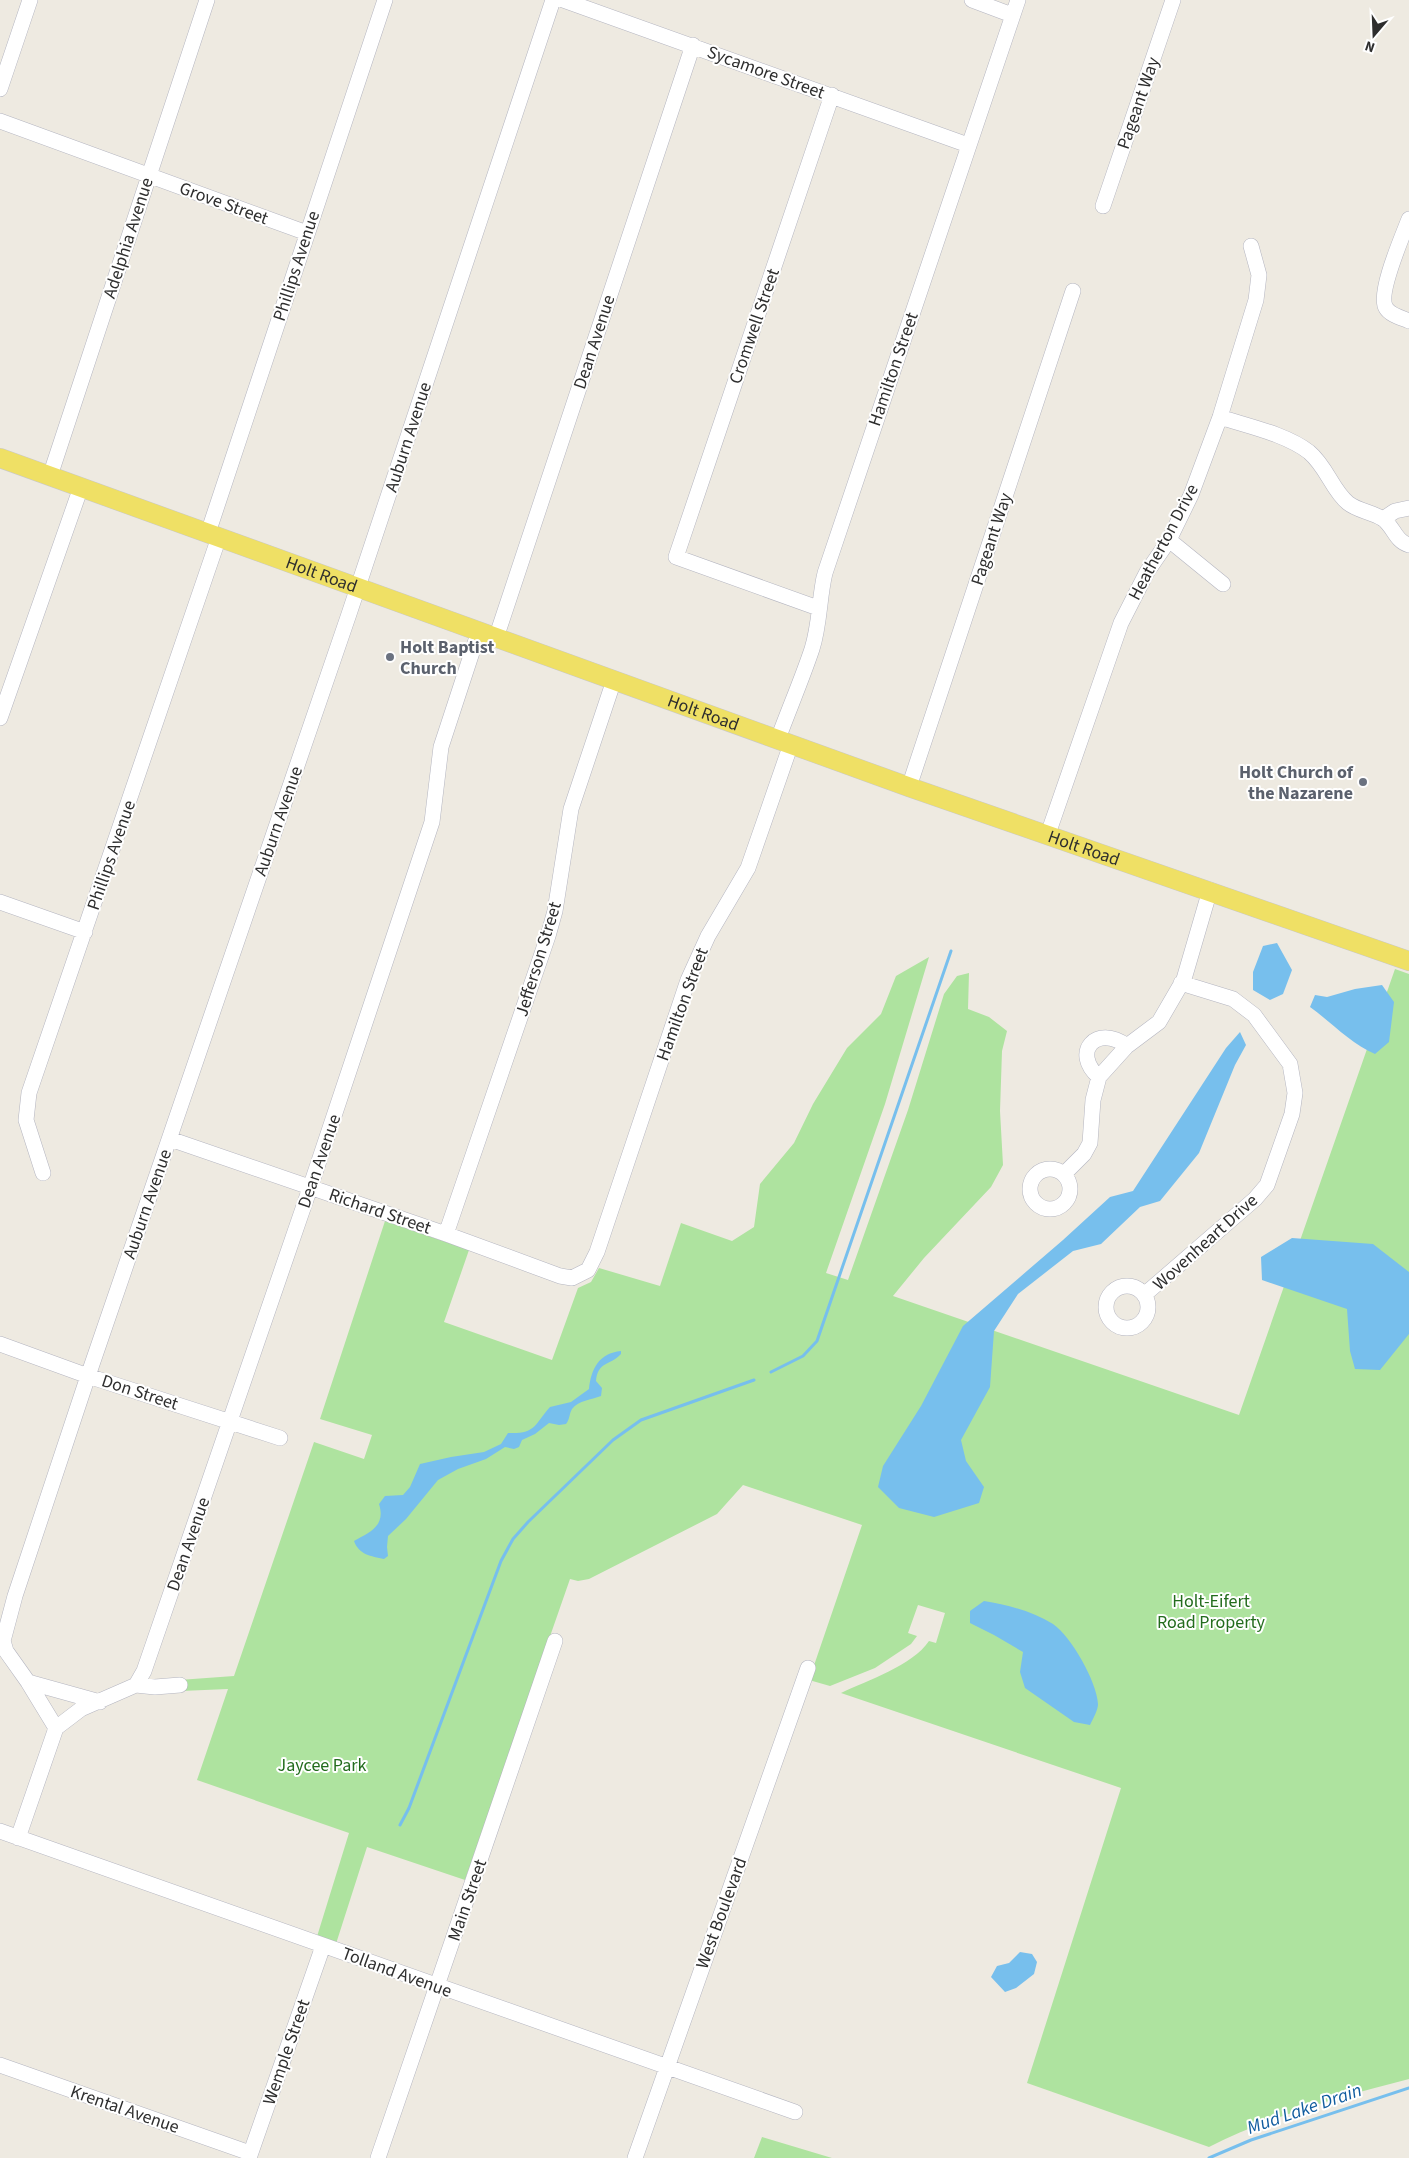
<svg xmlns="http://www.w3.org/2000/svg" width="1409" height="2158" font-family="'Source Sans 3',sans-serif">
  <rect width="100%" height="100%" fill="#eeeae1"/>
  <path fill="#aee39f" d="M 929,957 L 885,1104 L 826,1273 L 848,1280 L 908,1110 L 944,994 L 957,976 L 969,973 L 968,1009 L 989,1017 L 1007,1031 L 1002,1051 L 1000,1111 L 1003,1165 L 991,1187 L 924,1258 L 893,1296 L 1239,1415 L 1395,969 L 1409,974 L 1409,2079 C 1343,2096 1270,2116 1209,2147 L 1027,2083 L 1121,1788 L 841,1693 C 868,1680 912,1666 929,1641 L 936,1643 L 945,1613 L 918,1605 L 908,1633 L 917,1636 L 911,1644 L 875,1668 L 830,1686 L 809,1680 L 862,1525 L 743,1485 L 717,1514 L 589,1579 L 578,1581 L 570,1579 L 465,1880 L 367,1847 L 334,1950 L 315,1943 L 349,1833 L 197,1780 L 228,1689 L 181,1691 L 179,1680 L 234,1676 L 314,1442 L 364,1459 L 372,1435 L 320,1419 L 385,1221 L 469,1250 L 444,1322 L 552,1360 L 578,1288 L 591,1282 L 599,1268 L 660,1286 L 681,1223 L 732,1241 L 754,1227 L 760,1184 L 794,1143 L 813,1104 L 847,1048 L 881,1014 L 896,976 Z
    M 762,2137 L 832,2158 L 754,2158 Z"/>
  <path fill="#77bfed" d="M 1277,943 L 1292,970 L 1283,994 L 1270,1000 L 1253,990 L 1253,972 L 1263,946 Z
    M 1382,985 L 1394,1002 L 1389,1042 L 1375,1054 C 1351,1044 1331,1022 1310,1007 L 1315,995 L 1327,997 L 1355,989 Z
    M 1240,1032 L 1246,1045 L 1235,1065 L 1199,1153 L 1160,1201 L 1140,1207 L 1101,1244 L 1073,1251 L 1018,1294 L 994,1331 L 990,1387 L 961,1440 L 966,1461 L 984,1487 L 979,1503 L 934,1517 L 899,1508 L 878,1487 L 883,1466 L 921,1406 L 963,1326 L 1063,1240 L 1110,1197 L 1133,1191 L 1226,1048 Z
    M 1292,1238 L 1373,1244 L 1409,1272 L 1409,1334 L 1380,1370 L 1355,1369 L 1350,1351 L 1347,1309 L 1262,1280 L 1261,1257 Z
    M 621,1351 L 621,1354 C 610,1366 598,1361 596,1381 L 602,1388 L 601,1396 C 591,1400 579,1400 572,1409 C 569,1414 570,1419 566,1424 L 559,1425 L 549,1423 L 535,1434 L 522,1440 L 519,1447 L 514,1449 L 505,1447 L 486,1459 L 458,1469 L 438,1480 L 406,1519 L 388,1536 L 387,1547 L 388,1556 L 384,1559 C 371,1556 359,1555 354,1541 C 370,1532 386,1526 379,1504 L 385,1496 L 403,1495 L 410,1487 L 420,1464 L 451,1457 L 484,1452 L 501,1444 L 508,1433 C 536,1434 534,1425 550,1407 L 571,1402 L 589,1389 C 591,1369 599,1353 621,1351 Z
    M 984,1601 C 1008,1605 1032,1611 1053,1624 C 1071,1636 1097,1682 1098,1704 C 1098,1710 1093,1719 1090,1725 L 1074,1722 L 1025,1688 L 1020,1672 L 1023,1652 L 994,1635 L 970,1623 L 970,1611 Z
    M 1020,1952 L 1032,1954 L 1037,1962 L 1034,1974 L 1016,1988 L 1005,1992 L 991,1977 L 997,1966 L 1009,1963 Z"/>
  <g fill="none" stroke-linecap="round" stroke-linejoin="round">
    <path stroke="#77bfed" stroke-width="3" d="M 771,1372 L 803,1356 L 817,1341 L 951,951
      M 400,1825 L 409,1808 L 501,1561 L 513,1539 L 528,1522 L 613,1440 L 641,1420 L 754,1380
      M 1209,2158 L 1251,2140 L 1409,2088"/>
    <defs>
      <path id="minor" d="M 563,0 L 968,145
        M 972,0 L 1012,15
        M 0,89 L 30,0
        M 0,121 L 307,233
        M 1103,206 L 1173,0
        M 1409,219 C 1403,235 1377,294 1386,308 C 1390,315 1402,318 1409,321
        M 1220,417 C 1247,426 1286,434 1309,452 C 1327,467 1332,490 1348,503 C 1358,511 1372,512 1383,519 C 1394,527 1395,541 1409,545
        M 50,476 L 207,0
        M 1383,519 L 1395,511 L 1409,508
        M 208,533 L 385,0
        M 1169,540 L 1223,584
        M 818,608 L 676,557 L 832,95
        M 496,638 L 693,45
        M 0,718 L 81,487
        M 778,739 C 789,709 802,679 812,649 C 820,624 819,598 825,573 L 1018,0
        M 909,787 L 1073,291
        M 1048,834 L 1121,623 L 1147,572 L 1169,540 L 1191,495 L 1220,417 L 1256,300 L 1259,275 L 1251,246
        M 0,902 L 85,932
        M 1099,1077 C 1071,1053 1096,1023 1127,1046
        M 170,1139 L 446,1234 L 560,1276 L 572,1278 L 588,1270 L 597,1252 L 688,980 L 708,936 L 748,868 L 791,744
        M1030 1189a20 20 0 1 1 40 0a20 20 0 1 1-40 0Z
        M 43,1173 L 26,1120 L 29,1093 L 219,537
        M 1064,1174 L 1084,1154 L 1090,1143 L 1093,1100 L 1099,1077 L 1127,1046 L 1159,1022 L 1184,979 L 1210,890
        M 446,1234 L 548,936 L 555,911 L 571,809 L 614,680
        M1106 1307a21 21 0 1 1 42 0a21 21 0 1 1-42 0Z
        M 1144,1295 L 1255,1199 L 1267,1185 L 1292,1114 L 1295,1093 L 1290,1064 L 1254,1015 L 1233,999 L 1181,983
        M 0,1344 L 88,1376 L 280,1438
        M 28,1682 L 56,1728
        M 136,1685 L 144,1671 L 310,1188 L 432,822 L 441,747 L 479,631
        M 100,1702 L 28,1682 L 6,1651 L 3,1641 L 15,1596 L 88,1376 L 349,614 L 553,0
        M 0,1831 L 795,2112
        M 18,1838 L 56,1728 L 81,1709 L 136,1685 L 155,1687 L 180,1685
        M 0,2065 L 250,2153
        M 249,2158 L 323,1946
        M 378,2158 L 555,1641
        M 635,2158 L 808,1668"/>
      <g id="major">
        <path id="s1" d="M 0,458 L 909,787 L 1409,961"/>
      </g>
    </defs>
    <use href="#minor" stroke="#b4b5c0" stroke-width="16"/>
    <use href="#major" stroke="#c9c9c9" stroke-width="20"/>
    <use href="#minor" stroke="#fff" stroke-width="15"/>
    <use href="#major" stroke="#efe065" stroke-width="19"/>
  </g>
  <g fill="#6b7280" stroke="#fff" stroke-width="2">
    <circle cx="390" cy="657" r="5"/>
    <circle cx="1363" cy="782" r="5"/>
  </g>
  <g text-anchor="middle" stroke-width="4" stroke-linejoin="round" paint-order="stroke">
    <g font-size="18" fill="#2e2e2e" stroke="#fff">
      <text transform="translate(766 72) rotate(20)" y="6">Sycamore Street</text>
      <text transform="translate(1138 103) rotate(-71)" y="6">Pageant Way</text>
      <text transform="translate(224 203) rotate(20)" y="6">Grove Street</text>
      <text transform="translate(128 238) rotate(-72)" y="6">Adelphia Avenue</text>
      <text transform="translate(296 266) rotate(-72)" y="6">Phillips Avenue</text>
      <text transform="translate(754 326) rotate(-71)" y="6">Cromwell Street</text>
      <text transform="translate(594 342) rotate(-72)" y="6">Dean Avenue</text>
      <text transform="translate(893 369) rotate(-71)" y="6">Hamilton Street</text>
      <text transform="translate(408 437) rotate(-72)" y="6">Auburn Avenue</text>
      <text transform="translate(991 539) rotate(-72)" y="6">Pageant Way</text>
      <text transform="translate(1163 542) rotate(-62)" y="6">Heatherton Drive</text>
      <text dy="6" stroke="none"><textPath href="#s1" startOffset="342">Holt Road</textPath></text>
      <text dy="6" stroke="none"><textPath href="#s1" startOffset="748">Holt Road</textPath></text>
      <text transform="translate(278 821) rotate(-71)" y="6">Auburn Avenue</text>
      <text dy="6" stroke="none"><textPath href="#s1" startOffset="1152">Holt Road</textPath></text>
      <text transform="translate(111 855) rotate(-71)" y="6">Phillips Avenue</text>
      <text transform="translate(538 959) rotate(-73)" y="6">Jefferson Street</text>
      <text transform="translate(682 1004) rotate(-70)" y="6">Hamilton Street</text>
      <text transform="translate(319 1161) rotate(-71)" y="6">Dean Avenue</text>
      <text transform="translate(147 1204) rotate(-71)" y="6">Auburn Avenue</text>
      <text transform="translate(380 1211) rotate(19)" y="6">Richard Street</text>
      <text transform="translate(1205 1242) rotate(-42)" y="6">Wovenheart Drive</text>
      <text transform="translate(140 1392) rotate(18)" y="6">Don Street</text>
      <text transform="translate(188 1544) rotate(-71)" y="6">Dean Avenue</text>
      <text transform="translate(467 1900) rotate(-71)" y="6">Main Street</text>
      <text transform="translate(721 1913) rotate(-70)" y="6">West Boulevard</text>
      <text transform="translate(397 1972) rotate(20)" y="6">Tolland Avenue</text>
      <text transform="translate(286 2052) rotate(-71)" y="6">Wemple Street</text>
      <text transform="translate(125 2109) rotate(19)" y="6">Krental Avenue</text>
    </g>
    <g font-size="18" font-weight="bold" fill="#5b616d" stroke="#fff" text-anchor="start">
      <text x="400" y="653">Holt Baptist<tspan x="400" dy="21">Church</tspan></text>
      <text x="1353" y="778" text-anchor="end">Holt Church of<tspan x="1353" dy="21">the Nazarene</tspan></text>
    </g>
    <g font-size="18" fill="#236c1d" stroke="#fff">
      <text x="1211" y="1607">Holt-Eifert<tspan x="1211" dy="21">Road Property</tspan></text>
      <text x="322" y="1771">Jaycee Park</text>
    </g>
    <g font-size="19" font-style="italic" fill="#105c9f" stroke="#fff">
      <text transform="translate(1304 2108) rotate(-19)" y="7">Mud Lake Drain</text>
    </g>
  </g>
  <g transform="translate(1374 35) rotate(199)" stroke="#ffffff" stroke-width="4" paint-order="stroke">
  <path d="M0-4L9 19L0 12L-9 19Z" fill="#2e2e2e"/>
  <text y="-8" font-size="14" font-weight="bold" text-anchor="middle" fill="#2e2e2e">N</text>
  </g>
</svg>
